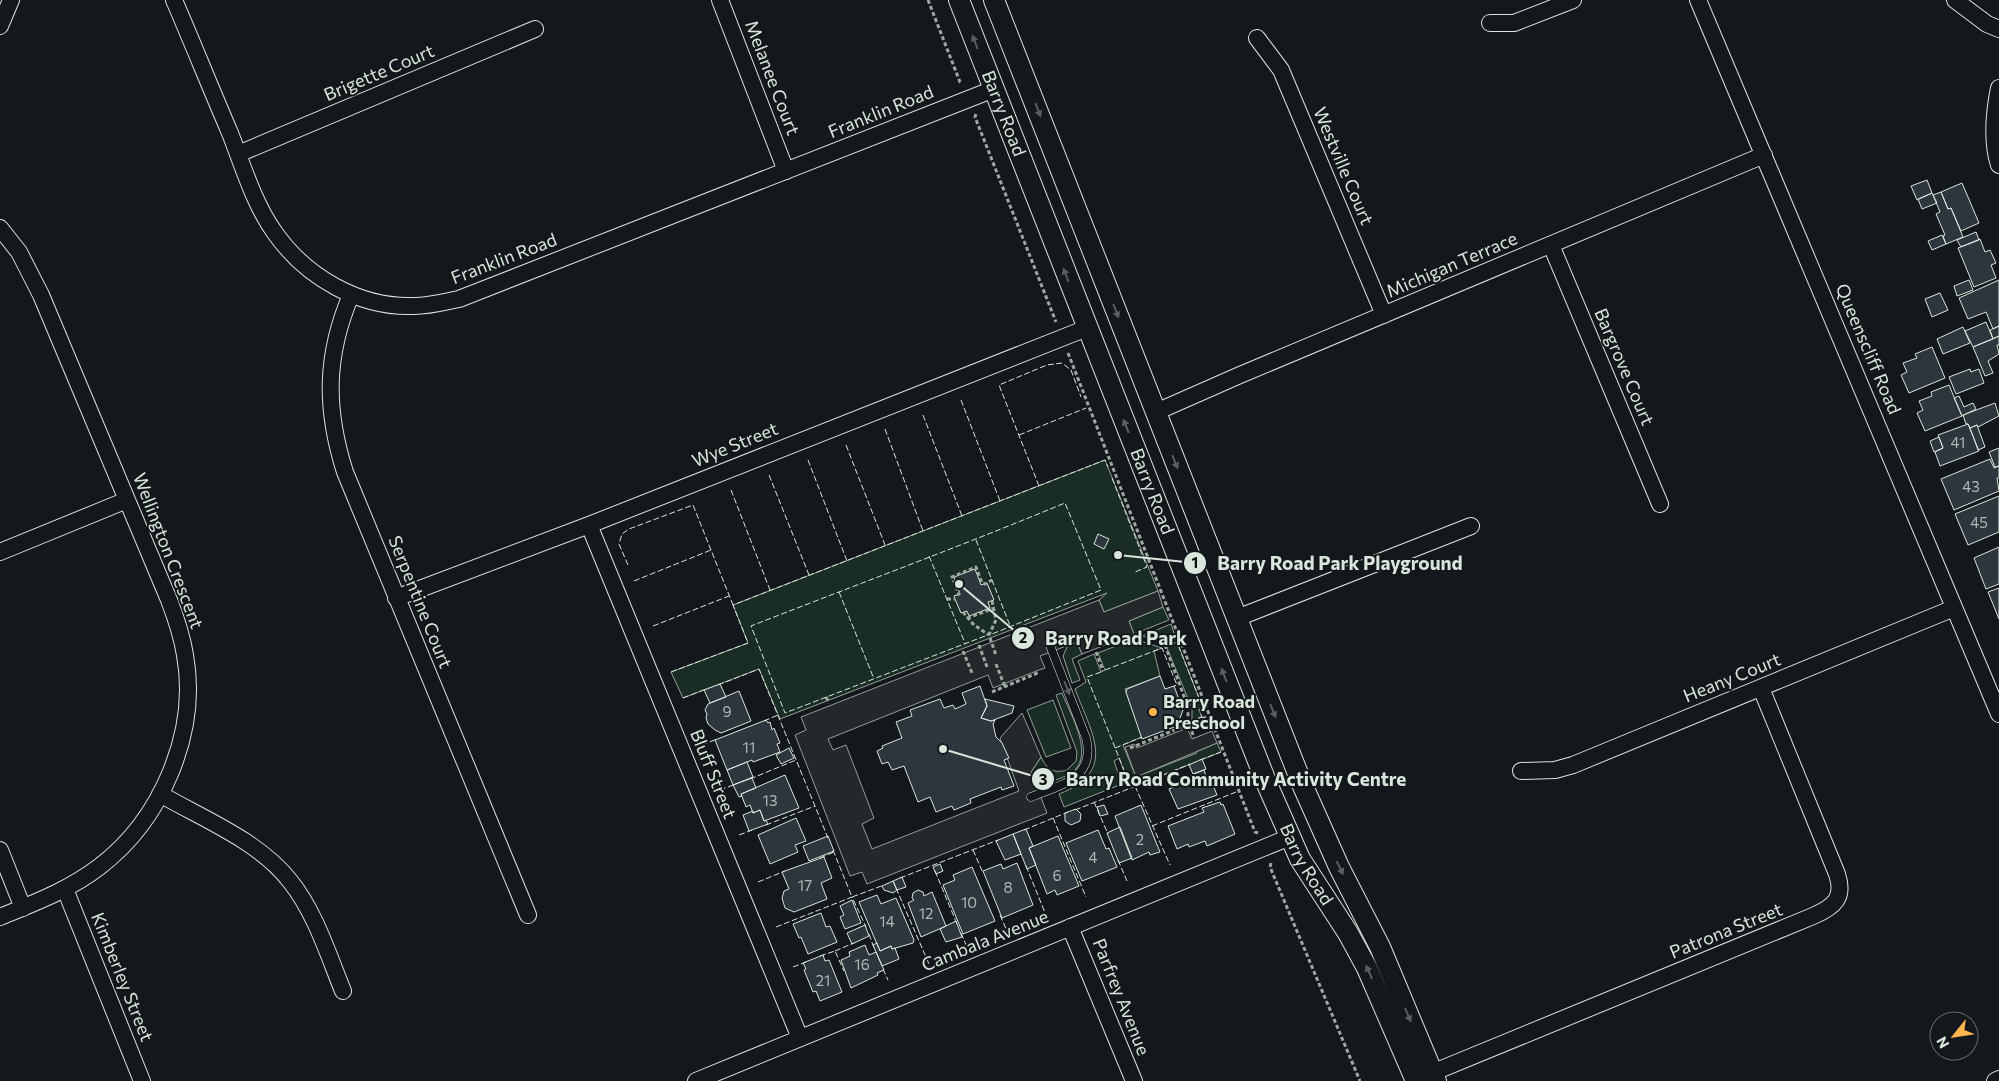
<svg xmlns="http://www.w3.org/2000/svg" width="1999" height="1081" font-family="Commissioner,sans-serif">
  <rect width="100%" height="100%" fill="#14181c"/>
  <path fill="#1a2d24" stroke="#939e99" d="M 1105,460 L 1158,591 L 1104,612 L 1099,600 L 1107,593 L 780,719 L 759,669 L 683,698 L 671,672 L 748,643 L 733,605 Z
    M 1163,607 L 1169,620 L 1134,634 L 1129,621 Z
    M 1171,624 L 1176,639 L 1166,643 L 1142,636 Z
    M 1134,639 L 1162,648 L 1154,651 L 1160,676 L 1125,689 L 1142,737 L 1123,745 L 1136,777 L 1197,753 L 1196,752 L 1217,743 L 1221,752 L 1131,788 L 1119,758 L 1114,761 L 1122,784 L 1064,807 L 1059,794 C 1119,771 1091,733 1075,689 L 1086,682 L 1078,661 L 1094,654 L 1101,672 L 1105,670 L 1098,653 Z
    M 1077,642 L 1082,654 L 1072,659 L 1080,680 L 1072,683 L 1063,656 L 1068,645 Z
    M 1177,642 L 1203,708 L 1199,710 L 1202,717 L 1192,720 L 1192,708 L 1166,646 Z
    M 1062,693 C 1071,716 1099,761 1066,776 C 1056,780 1050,783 1039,783 L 1031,772 L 1041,757 C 1047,769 1053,774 1067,770 L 1076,761 L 1077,752 L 1056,695 Z
    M 1053,700 L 1071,748 L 1046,757 L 1027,710 Z"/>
  <path fill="#24282b" stroke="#939e99" d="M 1158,591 L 1163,607 L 1129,621 L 1134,634 L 1082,654 L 1077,642 L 1040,656 L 1045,668 L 1039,670 L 993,688 L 988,675 L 828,739 L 833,750 L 846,745 L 874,818 L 862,824 L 872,849 L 1019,791 L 1000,738 L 1022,713 L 1041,757 L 1031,772 L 1047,813 L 867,884 L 862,872 L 850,876 L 795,735 L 806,730 L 801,717 L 1099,600 L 1104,612 Z
    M 1187,728 L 1192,739 L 1212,731 L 1217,743 L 1136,777 L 1125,747 L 1134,744 L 1137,748 Z"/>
  <path fill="#2c363c" stroke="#d8e6dc" d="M 1927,180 L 1932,193 L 1917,200 L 1911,186 Z
    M 1962,183 L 1979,223 L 1961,231 L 1951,208 L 1948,209 L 1941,192 Z
    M 1941,192 L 1948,209 L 1951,208 L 1963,237 L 1946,244 L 1943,236 L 1945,235 L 1936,214 L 1940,212 L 1933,195 Z
    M 1932,193 L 1937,203 L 1922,209 L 1918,199 Z
    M 1976,232 L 1979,240 L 1961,247 L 1957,240 Z
    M 1942,235 L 1946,244 L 1932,250 L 1928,241 Z
    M 1980,239 L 1985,252 L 1990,250 L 1996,263 L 1991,265 L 1996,278 L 1974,287 L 1958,248 Z
    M 1969,280 L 1973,290 L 1957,296 L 1954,286 Z
    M 1999,280 L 1999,326 L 1993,329 L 1986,312 L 1968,319 L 1959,298 Z
    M 1940,293 L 1948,310 L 1932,317 L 1925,299 Z
    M 1986,322 L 1993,339 L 1973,347 L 1965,331 Z
    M 1999,326 L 1999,336 L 1993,339 L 1990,330 Z
    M 1963,327 L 1970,343 L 1943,354 L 1937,339 Z
    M 1999,336 L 1999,345 L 1997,345 L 1999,354 L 1988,361 L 1993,373 L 1985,376 L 1973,347 Z
    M 1932,347 L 1945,378 L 1909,393 L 1901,375 L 1907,372 L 1903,363 L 1917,358 L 1915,354 Z
    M 1970,369 L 1971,372 L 1979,369 L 1984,383 L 1956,394 L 1949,377 Z
    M 1949,385 L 1962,416 L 1925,431 L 1917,413 L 1923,410 L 1919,401 L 1932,396 L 1931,392 Z
    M 1959,396 L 1964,407 L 1973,403 L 1976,409 L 1962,416 L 1954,398 Z
    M 1995,403 L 1999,416 L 1978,427 L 1977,425 L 1970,428 L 1968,424 L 1966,424 L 1963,415 Z
    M 1968,424 L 1979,451 L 1940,466 L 1935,452 L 1943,448 L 1938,435 Z
    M 1977,425 L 1985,447 L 1978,450 L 1970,428 Z
    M 1939,437 L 1943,448 L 1934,452 L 1930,441 Z
    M 1999,448 L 1999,466 L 1995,467 L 1989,452 Z
    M 1990,459 L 1994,468 L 1999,466 L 1999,478 L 1997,478 L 1999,491 L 1954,510 L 1941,479 Z
    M 1999,496 L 1999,532 L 1968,545 L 1955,514 Z
    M 1098,534 L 1109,539 L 1104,549 L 1094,544 Z
    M 1999,547 L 1999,584 L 1986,589 L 1974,558 Z
    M 975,569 L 981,585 L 987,583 L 994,600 L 988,602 L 990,608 L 969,616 L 967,611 L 961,613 L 955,599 L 954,596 L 960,594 L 954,577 Z
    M 1999,588 L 1999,619 L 1988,592 Z
    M 1160,676 L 1165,689 L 1174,686 L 1183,710 L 1177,726 L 1142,739 L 1126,692 L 1127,689 Z
    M 720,684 L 726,697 L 710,703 L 704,690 Z
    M 980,686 L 987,706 L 981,718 L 991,721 L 995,720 L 993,724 L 996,737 L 1002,743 L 1009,758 L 1004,760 L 1014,786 L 1002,790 L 1001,787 L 970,799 L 971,803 L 954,810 L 952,806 L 936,812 L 930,797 L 918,802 L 904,766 L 892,770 L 888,762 L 882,764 L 877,751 L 883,748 L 882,746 L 902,738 L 896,722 L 912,716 L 910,710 L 940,699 L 944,708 L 953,705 L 955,709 L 966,704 L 962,693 Z
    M 739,691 L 751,721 L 721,733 L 715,730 L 708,724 L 706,718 L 707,714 L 705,710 L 708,704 Z
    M 985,699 L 1014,706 L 1012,713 L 991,721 L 981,718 L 987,706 Z
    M 766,720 L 768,723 L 770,722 L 772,730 L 774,728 L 780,743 L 777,744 L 780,752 L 753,762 L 752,760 L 727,770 L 715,740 Z
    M 789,748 L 794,758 L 781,764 L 776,755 Z
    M 1202,759 L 1206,769 L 1193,774 L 1189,765 Z
    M 747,762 L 753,777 L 733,785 L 727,770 Z
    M 1204,770 L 1207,779 L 1210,778 L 1217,795 L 1178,809 L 1169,789 L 1192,779 L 1191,775 Z
    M 785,775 L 799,808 L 764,821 L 760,810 L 753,813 L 750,805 L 746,807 L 741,794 Z
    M 752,778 L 756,788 L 741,794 L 742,796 L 739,797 L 733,785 Z
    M 1220,802 L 1221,805 L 1223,804 L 1235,834 L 1207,846 L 1205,841 L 1189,847 L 1188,844 L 1177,849 L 1168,826 L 1204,812 L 1202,808 Z
    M 1104,805 L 1108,814 L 1100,816 L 1097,807 Z
    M 1141,805 L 1160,852 L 1150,855 L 1149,852 L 1132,860 L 1115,816 Z
    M 1076,809 L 1081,814 L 1080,821 L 1071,825 L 1065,821 L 1065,813 Z
    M 760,810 L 764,821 L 766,820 L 768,824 L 749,831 L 743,815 L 753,811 L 753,813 Z
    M 796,818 L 806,841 L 795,845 L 798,852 L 770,864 L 758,835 Z
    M 1120,827 L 1132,858 L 1119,863 L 1107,833 Z
    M 1026,829 L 1033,846 L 1029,848 L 1036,865 L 1027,869 L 1013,834 Z
    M 1098,830 L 1106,849 L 1109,848 L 1117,867 L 1082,881 L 1066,843 Z
    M 1013,834 L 1021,854 L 1005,860 L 996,841 Z
    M 828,836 L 834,851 L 809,861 L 803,846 Z
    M 1058,836 L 1079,886 L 1057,895 L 1055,890 L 1047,894 L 1029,848 Z
    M 824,857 L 832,878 L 821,883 L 827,899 L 794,912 L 785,908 L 782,898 L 784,891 L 789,889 L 782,872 Z
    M 1017,863 L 1033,905 L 1002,918 L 983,871 L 1001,864 L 1003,869 Z
    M 940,864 L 943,871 L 936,874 L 933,867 Z
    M 972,867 L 995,921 L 963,934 L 943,885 L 955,880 L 953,875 Z
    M 902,877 L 906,887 L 897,890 L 893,881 Z
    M 893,881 L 897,890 L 893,893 L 884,890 L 882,886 Z
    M 918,890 L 923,892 L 924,896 L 932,892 L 946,926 L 921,937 L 908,903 L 914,900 L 912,898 L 913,893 Z
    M 877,895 L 881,904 L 896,898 L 914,940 L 913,943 L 892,949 L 891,946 L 880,951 L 859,902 Z
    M 852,900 L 861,923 L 845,929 L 840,917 L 844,915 L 840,906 Z
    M 821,913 L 826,927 L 830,926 L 837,942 L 808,954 L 801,937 L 799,938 L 793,924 Z
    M 956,921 L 962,937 L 946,942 L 940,929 Z
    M 865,925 L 869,936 L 852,944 L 847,933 Z
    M 877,943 L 880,951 L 891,946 L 892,949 L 895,948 L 899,959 L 882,966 L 873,945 Z
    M 865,945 L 869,955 L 876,952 L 884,970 L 877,973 L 878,975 L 851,988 L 841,960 L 850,956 L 849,952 Z
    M 823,955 L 825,961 L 829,960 L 842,992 L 820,1001 L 816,991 L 813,992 L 804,970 L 806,969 L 803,963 Z"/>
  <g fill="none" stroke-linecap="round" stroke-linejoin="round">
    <defs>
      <path id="service" d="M 1031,797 C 1061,785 1096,778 1086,738 L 1049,643"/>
      <path id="minor" d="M 174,0 C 193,44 211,89 230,133 C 243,166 254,204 275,233 C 306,277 359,308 414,306 C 430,306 444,302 459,299 L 994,89
        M 720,0 L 786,171
        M 1698,0 L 1999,714
        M 1955,0 L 1987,24 L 1999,29
        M 1490,23 L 1514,23 L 1573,0
        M 0,26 L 11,0
        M 1257,38 L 1281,70 L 1384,315
        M 1999,88 C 1994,113 1991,140 1999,165
        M 238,154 L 535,29
        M 0,228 L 19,252 L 41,295 L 169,600 C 176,618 182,636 185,655 C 199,733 161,820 99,867 C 69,890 34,903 0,917
        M 1551,245 L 1660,504
        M 351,295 C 325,356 325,409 345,472 L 528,915
        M 1156,412 L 1240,375 L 1764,155
        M 589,525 L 800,1038
        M 0,552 L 127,500
        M 396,598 L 589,525 L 1087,328
        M 1237,618 L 1471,526
        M 1521,771 L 1555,770 L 1573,765 L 1954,608
        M 160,794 C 203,819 259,841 290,881 C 315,912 328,954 343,991
        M 0,850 L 23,908
        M 65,889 L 142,1081
        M 1070,927 L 1134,1081
        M 1422,1077 L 1813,916 C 1834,907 1845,898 1837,874 L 1761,688
        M 696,1081 L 1290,837
        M 1995,1081 L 1999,1079"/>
      <g id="tertiary">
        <path id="s1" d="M 959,0 L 1267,784 L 1300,859 L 1348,933 L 1367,968 L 1416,1081"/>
        <path d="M 994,0 L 1302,784 L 1339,867 L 1380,947 L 1436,1081"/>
      </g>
    </defs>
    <use href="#service" stroke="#d8e6dc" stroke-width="9"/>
    <use href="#minor" stroke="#d8e6dc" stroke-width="18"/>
    <use href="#tertiary" stroke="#d8e6dc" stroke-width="22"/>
    <path stroke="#9da8a2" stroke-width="3" stroke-dasharray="4 2.5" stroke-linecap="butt" d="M 928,0 L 960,82 L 962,83
      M 976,114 L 975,117 L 1056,322
      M 1068,353 L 1255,832 L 1258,833
      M 957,595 L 959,594 L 952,577 L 976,567 L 982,583 L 985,584 L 992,580
      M 947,599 L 955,599
      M 992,601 L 996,620 L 989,635 L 996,655
      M 963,612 L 974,625 L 989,635
      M 967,618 L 995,608
      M 979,645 L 987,667
      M 1165,645 L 1188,707 L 1188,720 L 1194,738
      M 963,651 L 972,673
      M 1096,652 L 1103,671
      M 996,664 L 1005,687
      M 992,692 L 1040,672
      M 826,697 L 829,703
      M 1130,748 L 1209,716
      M 1271,863 L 1270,867 L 1360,1081"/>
    <use href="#service" stroke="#14181c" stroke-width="8"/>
    <use href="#minor" stroke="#14181c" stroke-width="16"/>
    <use href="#tertiary" stroke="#14181c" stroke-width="20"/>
    <path stroke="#d8e6dc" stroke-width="1" stroke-dasharray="6 2.5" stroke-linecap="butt" d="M 961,400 L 1000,501
      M 923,415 L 962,516
      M 885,429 L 923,531
      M 1019,435 L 1086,408
      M 846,445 L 885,545
      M 808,460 L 847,561
      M 769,475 L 809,575
      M 1112,478 L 1147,567 L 1135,572
      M 1039,486 L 999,385 L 1047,365 L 1062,363 L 1071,370 L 1081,397
      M 731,490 L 770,590
      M 976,540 L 1011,628
      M 929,556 L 965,643
      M 628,565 L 619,544 L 622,534 L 629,529 L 693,505 L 733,605
      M 634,581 L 711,550
      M 839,592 L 874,679
      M 653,626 L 729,596
      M 985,636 L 785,713 L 751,626 C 856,585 961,546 1065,503 L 1101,590 L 992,634
      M 1165,647 L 1177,642 L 1203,708 L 1199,710 L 1202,717 L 1192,720
      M 1105,670 L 1162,648 L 1177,685 L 1174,686
      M 671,672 L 748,643 L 733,605 L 1105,460 L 1108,467
      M 1101,672 L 1087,677 L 1131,788 L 1190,764
      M 718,685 L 759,669 L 828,838
      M 683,698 L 706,689
      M 764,721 L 778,715
      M 702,745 L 717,739
      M 1115,748 L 1142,737
      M 1200,760 L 1221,752
      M 750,779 L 796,760
      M 1135,786 L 1170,865
      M 720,790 L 736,784
      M 1094,802 L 1108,834
      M 1075,810 L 1131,788
      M 1053,818 L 1086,897
      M 766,825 L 815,806
      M 1152,826 L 1236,792
      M 1024,830 L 1068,812
      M 739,835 L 752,830
      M 833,850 L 852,897 L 884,885
      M 973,850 L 983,873
      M 820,858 L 834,852
      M 1118,860 L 1127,881
      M 1026,866 L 1046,915
      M 935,871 L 957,924
      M 900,878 L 998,840
      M 758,882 L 785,871
      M 896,888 L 929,964
      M 1000,915 L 1007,931
      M 776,927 L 852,897 L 866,927
      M 961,933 L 967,947
      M 869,934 L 874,948
      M 835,951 L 854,943
      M 820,956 L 835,951 L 844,971
      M 793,967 L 806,962
      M 883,969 L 888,980"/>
  </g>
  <defs><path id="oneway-solid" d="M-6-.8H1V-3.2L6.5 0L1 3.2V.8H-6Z" transform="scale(1.25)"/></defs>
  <g fill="#59605f">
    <use href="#oneway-solid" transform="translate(975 42) rotate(-111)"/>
    <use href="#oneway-solid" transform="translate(1038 110) rotate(69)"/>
    <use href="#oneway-solid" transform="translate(1066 275) rotate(-111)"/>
    <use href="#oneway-solid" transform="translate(1116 311) rotate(69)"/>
    <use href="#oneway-solid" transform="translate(1126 426) rotate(-112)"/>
    <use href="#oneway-solid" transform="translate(1175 462) rotate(69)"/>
    <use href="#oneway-solid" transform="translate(1224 675) rotate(-111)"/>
    <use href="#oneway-solid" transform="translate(1067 688) rotate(68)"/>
    <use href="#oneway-solid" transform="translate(1273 711) rotate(68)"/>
    <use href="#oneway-solid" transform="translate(1340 868) rotate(64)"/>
    <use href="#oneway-solid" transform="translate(1369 972) rotate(-114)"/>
    <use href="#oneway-solid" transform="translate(1408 1015) rotate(67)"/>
  </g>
  <circle fill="#ffb74d" stroke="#14181c" stroke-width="2" cx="1153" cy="712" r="5"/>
  <g text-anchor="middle" stroke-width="4" stroke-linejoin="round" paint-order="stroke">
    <g font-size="15" fill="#adbab4">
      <text x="1958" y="448">41</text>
      <text x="1971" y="492">43</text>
      <text x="1979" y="528">45</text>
      <text x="727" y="717">9</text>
      <text x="749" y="753">11</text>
      <text x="770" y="806">13</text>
      <text x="1140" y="845">2</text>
      <text x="1093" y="863">4</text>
      <text x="1057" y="881">6</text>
      <text x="805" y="891">17</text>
      <text x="1008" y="893">8</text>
      <text x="969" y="908">10</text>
      <text x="926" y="919">12</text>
      <text x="887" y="927">14</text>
      <text x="862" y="970">16</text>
      <text x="823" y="986">21</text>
    </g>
    <g font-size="18" fill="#d8e6dc" stroke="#14181c">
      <text transform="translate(379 73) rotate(-23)" y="6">Brigette Court</text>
      <text transform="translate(772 78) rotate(69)" y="6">Melanee Court</text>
      <text transform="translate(881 112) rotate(-22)" y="6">Franklin Road</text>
      <text dy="6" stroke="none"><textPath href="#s1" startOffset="122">Barry Road</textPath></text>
      <text transform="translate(1343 166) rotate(67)" y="6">Westville Court</text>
      <text transform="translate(504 259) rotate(-21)" y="6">Franklin Road</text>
      <text transform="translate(1452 265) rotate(-23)" y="6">Michigan Terrace</text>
      <text transform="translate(1868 349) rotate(67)" y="6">Queenscliff Road</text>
      <text transform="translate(1624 367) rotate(67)" y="6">Bargrove Court</text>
      <text transform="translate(735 445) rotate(-22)" y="6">Wye Street</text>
      <text dy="6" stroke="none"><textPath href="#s1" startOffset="528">Barry Road</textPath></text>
      <text transform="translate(168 551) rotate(69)" y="6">Wellington Crescent</text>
      <text transform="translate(420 602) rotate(68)" y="6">Serpentine Court</text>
      <text transform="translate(1732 678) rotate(-22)" y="6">Heany Court</text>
      <text transform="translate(713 774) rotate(68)" y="6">Bluff Street</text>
      <text dy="6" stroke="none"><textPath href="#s1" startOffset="932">Barry Road</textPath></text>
      <text transform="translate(1726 931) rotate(-22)" y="6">Patrona Street</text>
      <text transform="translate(985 941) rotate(-22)" y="6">Cambala Avenue</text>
      <text transform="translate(122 977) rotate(68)" y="6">Kimberley Street</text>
      <text transform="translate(1121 997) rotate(68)" y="6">Parfrey Avenue</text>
    </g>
    <g font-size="18" font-weight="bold" fill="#d8e6dc" stroke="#14181c" text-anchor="start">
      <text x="1163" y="708">Barry Road<tspan x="1163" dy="21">Preschool</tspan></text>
    </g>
  </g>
  <path fill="none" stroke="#d8e6dc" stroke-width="2" d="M1118 555L1195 563M959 584L1023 638M943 749L1043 779"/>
  <g fill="#d8e6dc" stroke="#14181c" stroke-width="2">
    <circle cx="1118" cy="555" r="5"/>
    <circle cx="959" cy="584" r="5"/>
    <circle cx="943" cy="749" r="5"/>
    <circle cx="1195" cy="563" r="12"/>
    <circle cx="1023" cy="638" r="12"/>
    <circle cx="1043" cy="779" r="12"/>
  </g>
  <g font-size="15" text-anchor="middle" font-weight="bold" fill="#111">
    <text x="1195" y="568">1</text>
    <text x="1023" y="643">2</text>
    <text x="1043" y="785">3</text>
  </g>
  <g font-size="19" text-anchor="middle" font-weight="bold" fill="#d8e6dc" stroke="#14181c" stroke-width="4" stroke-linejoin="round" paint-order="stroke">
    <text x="1340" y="570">Barry Road Park Playground</text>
    <text x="1116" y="645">Barry Road Park</text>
    <text x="1236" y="786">Barry Road Community Activity Centre</text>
  </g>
  <g transform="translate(1954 1036) rotate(240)"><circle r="24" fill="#14181c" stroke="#626a69"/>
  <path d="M0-4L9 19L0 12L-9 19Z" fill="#ffb74d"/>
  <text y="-8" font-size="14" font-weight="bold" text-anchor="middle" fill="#d8e6dc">N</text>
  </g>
</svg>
